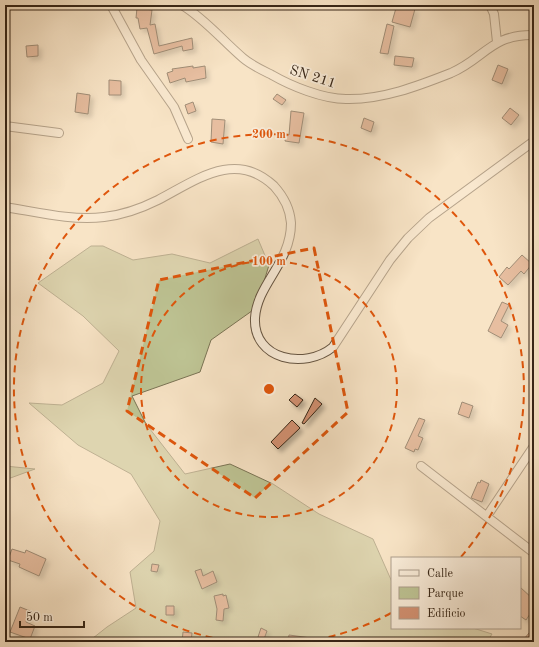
<svg xmlns="http://www.w3.org/2000/svg" width="539" height="647" font-family="'Old Standard TT',serif">
  <defs>
    <filter id="shadow"><feDropShadow dx="3.5" dy="3.5" stdDeviation="2" flood-color="#0004"/></filter>
  </defs>
  <rect width="100%" height="100%" fill="#f8e4c6"/>
  <filter id="stains"><feTurbulence type="fractalNoise" baseFrequency=".005" numOctaves="4"/><feColorMatrix values="0 0 0 0 .2 0 0 0 0 .09 0 0 0 0 .02 0 0 0 .5 -.17"/></filter>
  <radialGradient id="worn" r=".72"><stop offset=".6" stop-color="#630" stop-opacity="0"/><stop offset="1" stop-color="#630" stop-opacity=".3"/></radialGradient>
  <path fill="#bec494" stroke="#7a7455" d="M 258,239 L 269,265 L 256,308 L 211,340 L 200,372 L 132,396 L 146,424 L 185,474 L 230,464 L 273,484 L 319,514 L 373,539 L 392,582 L 392,628 L 473,628 L 492,634 L 487,642 L 88,642 L 107,627 L 136,608 L 130,572 L 154,551 L 160,521 L 131,474 L 78,445 L 29,403 L 62,405 L 103,383 L 119,351 L 83,316 L 38,283 L 91,246 L 103,246 L 133,260 L 172,254 L 210,263 Z
    M 5,466 L 35,469 L 5,480 Z"/>
  <path fill="#d39172" stroke="#362516" filter="url(#shadow)" d="M 401,5 L 415,9 L 410,27 L 392,22 L 396,8 L 400,9 Z
    M 137,8 L 152,10 L 150,25 L 155,24 L 159,46 L 192,38 L 193,49 L 183,51 L 182,46 L 154,54 L 147,28 L 140,29 L 138,18 L 136,18 Z
    M 387,24 L 394,26 L 388,54 L 380,53 Z
    M 38,45 L 38,56 L 27,57 L 26,46 Z
    M 395,56 L 414,58 L 412,67 L 394,65 Z
    M 498,65 L 508,69 L 502,84 L 492,80 Z
    M 193,66 L 193,68 L 205,66 L 206,78 L 186,82 L 185,78 L 170,83 L 167,73 L 173,71 L 172,69 Z
    M 109,80 L 121,81 L 121,95 L 109,95 Z
    M 77,93 L 90,95 L 88,114 L 75,112 Z
    M 277,94 L 286,100 L 282,105 L 273,99 Z
    M 193,102 L 196,111 L 188,114 L 185,105 Z
    M 510,108 L 519,115 L 511,125 L 502,118 Z
    M 291,111 L 304,113 L 299,143 L 285,141 L 286,134 L 289,135 Z
    M 364,118 L 374,122 L 371,132 L 361,128 Z
    M 212,119 L 225,120 L 223,144 L 211,142 Z
    M 522,255 L 532,264 L 524,274 L 521,271 L 508,285 L 499,277 L 507,267 L 509,269 Z
    M 502,302 L 509,305 L 501,321 L 508,325 L 501,338 L 488,331 Z
    M 295,394 L 303,400 L 297,407 L 289,400 Z
    M 315,398 L 322,404 L 304,424 L 302,423 Z
    M 462,402 L 473,406 L 469,418 L 458,414 Z
    M 419,418 L 425,420 L 418,436 L 423,438 L 418,450 L 415,449 L 414,452 L 405,448 Z
    M 292,420 L 300,428 L 278,449 L 271,442 Z
    M 481,480 L 489,484 L 482,502 L 471,498 L 478,482 L 480,483 Z
    M 12,549 L 25,553 L 26,550 L 46,559 L 39,576 L 19,567 L 20,564 L 8,560 Z
    M 152,564 L 159,565 L 157,572 L 151,571 Z
    M 201,569 L 203,576 L 213,571 L 217,582 L 202,589 L 195,571 Z
    M 520,587 L 534,600 L 534,608 L 526,620 L 520,616 Z
    M 223,594 L 223,596 L 226,595 L 229,608 L 224,609 L 223,621 L 216,620 L 217,609 L 214,596 Z
    M 166,606 L 174,606 L 174,615 L 166,615 Z
    M 20,607 L 30,611 L 26,622 L 35,626 L 30,639 L 10,632 Z
    M 534,627 L 534,642 L 527,642 L 524,639 Z
    M 261,628 L 267,631 L 264,639 L 258,637 Z
    M 183,632 L 192,633 L 191,642 L 182,642 Z
    M 289,635 L 311,638 L 310,642 L 288,642 Z"/>
  <g fill="none" stroke-linecap="round" stroke-linejoin="round">
    <defs>
      <path id="minor" d="M 111,5 L 141,60 L 174,107 L 188,139
        M 182,5 C 205,19 222,40 243,58 C 251,65 262,70 272,75 C 291,86 323,99 346,99 C 382,100 418,86 451,73 C 484,59 491,34 534,35
        M 490,5 L 494,14 L 497,42
        M 5,126 L 59,133
        M 5,207 C 37,212 72,221 104,217 C 122,215 142,208 158,200 C 195,181 235,149 274,186 C 284,197 290,208 291,223 C 291,263 257,284 255,318 C 253,360 305,370 333,347 L 390,260 L 408,238 L 429,218 L 534,141
        M 421,466 L 534,553
        M 487,516 L 534,446"/>
    </defs>
    <use href="#minor" stroke="#665542" stroke-width="10"/>
    <use href="#minor" stroke="#faedda" stroke-width="8"/>
  </g>
  <path d="M0 0H539V647H0ZM 314,248 L 348,412 L 255,498 L 127,411 L 159,280 Z" fill="#f8e4c6" fill-opacity=".55" fill-rule="evenodd"/>
  <path fill="none" stroke="#df560c" stroke-width="3" stroke-dasharray="8 5" stroke-linejoin="round" d="M 314,248 L 348,412 L 255,498 L 127,411 L 159,280 Z"/>
  <g fill="none" stroke="#df560c" stroke-width="2" stroke-dasharray="7 5">
    <circle cx="269" cy="389" r="128"/>
    <path d="M391 613A255 255 0 0 1 302 642M236 642A255 255 0 1 1 460 558"/>
  </g>
  <g text-anchor="middle" stroke-width="3.5" stroke-linejoin="round" paint-order="stroke">
    <g font-size="14" fill="#362516" stroke="#faedda">
      <text transform="translate(313 76) rotate(18)" y="5">SN 211</text>
    </g>
  </g>
  <circle cx="269" cy="389" r="6" fill="#df560c" stroke="#faedda" stroke-width="2"/>
  <g font-size="12" text-anchor="middle" font-weight="bold" fill="#df560c" stroke="#faedda" stroke-width="3.5" stroke-linejoin="round" paint-order="stroke">
    <text x="269" y="138">200 m</text>
    <text x="269" y="265">100 m</text>
  </g>
  <rect width="539" height="647" fill="none" stroke="#f8e4c6" stroke-width="20"/>
  <rect x="6" y="6" width="527" height="635" fill="none" stroke="#362516" stroke-width="2"/>
  <rect x="10" y="10" width="519" height="627" fill="none" stroke="#362516"/>
  <rect x="391" y="557" width="130" height="72" fill="#faedda" stroke="#ac9d8c"/>
  <rect x="399" y="570" width="20" height="6" fill="#faedda" stroke="#ac9d8c"/>
  <text x="427" y="577" font-size="12" fill="#362516">Calle</text>
  <rect x="399" y="587" width="20" height="12" fill="#bec494" stroke="#ac9d8c"/>
  <text x="427" y="597" font-size="12" fill="#362516">Parque</text>
  <rect x="399" y="607" width="20" height="12" fill="#d39172" stroke="#ac9d8c"/>
  <text x="427" y="617" font-size="12" fill="#362516">Edificio</text>
  <path d="M20 621v6h64v-6" fill="none" stroke="#362516" stroke-width="2"/>
  <text x="26" y="621" font-size="12" fill="#362516" stroke="#faedda" stroke-width="3" paint-order="stroke">50 m</text>
  <rect width="100%" height="100%" filter="url(#stains)"/>
  <rect width="100%" height="100%" fill="url(#worn)"/>
</svg>
